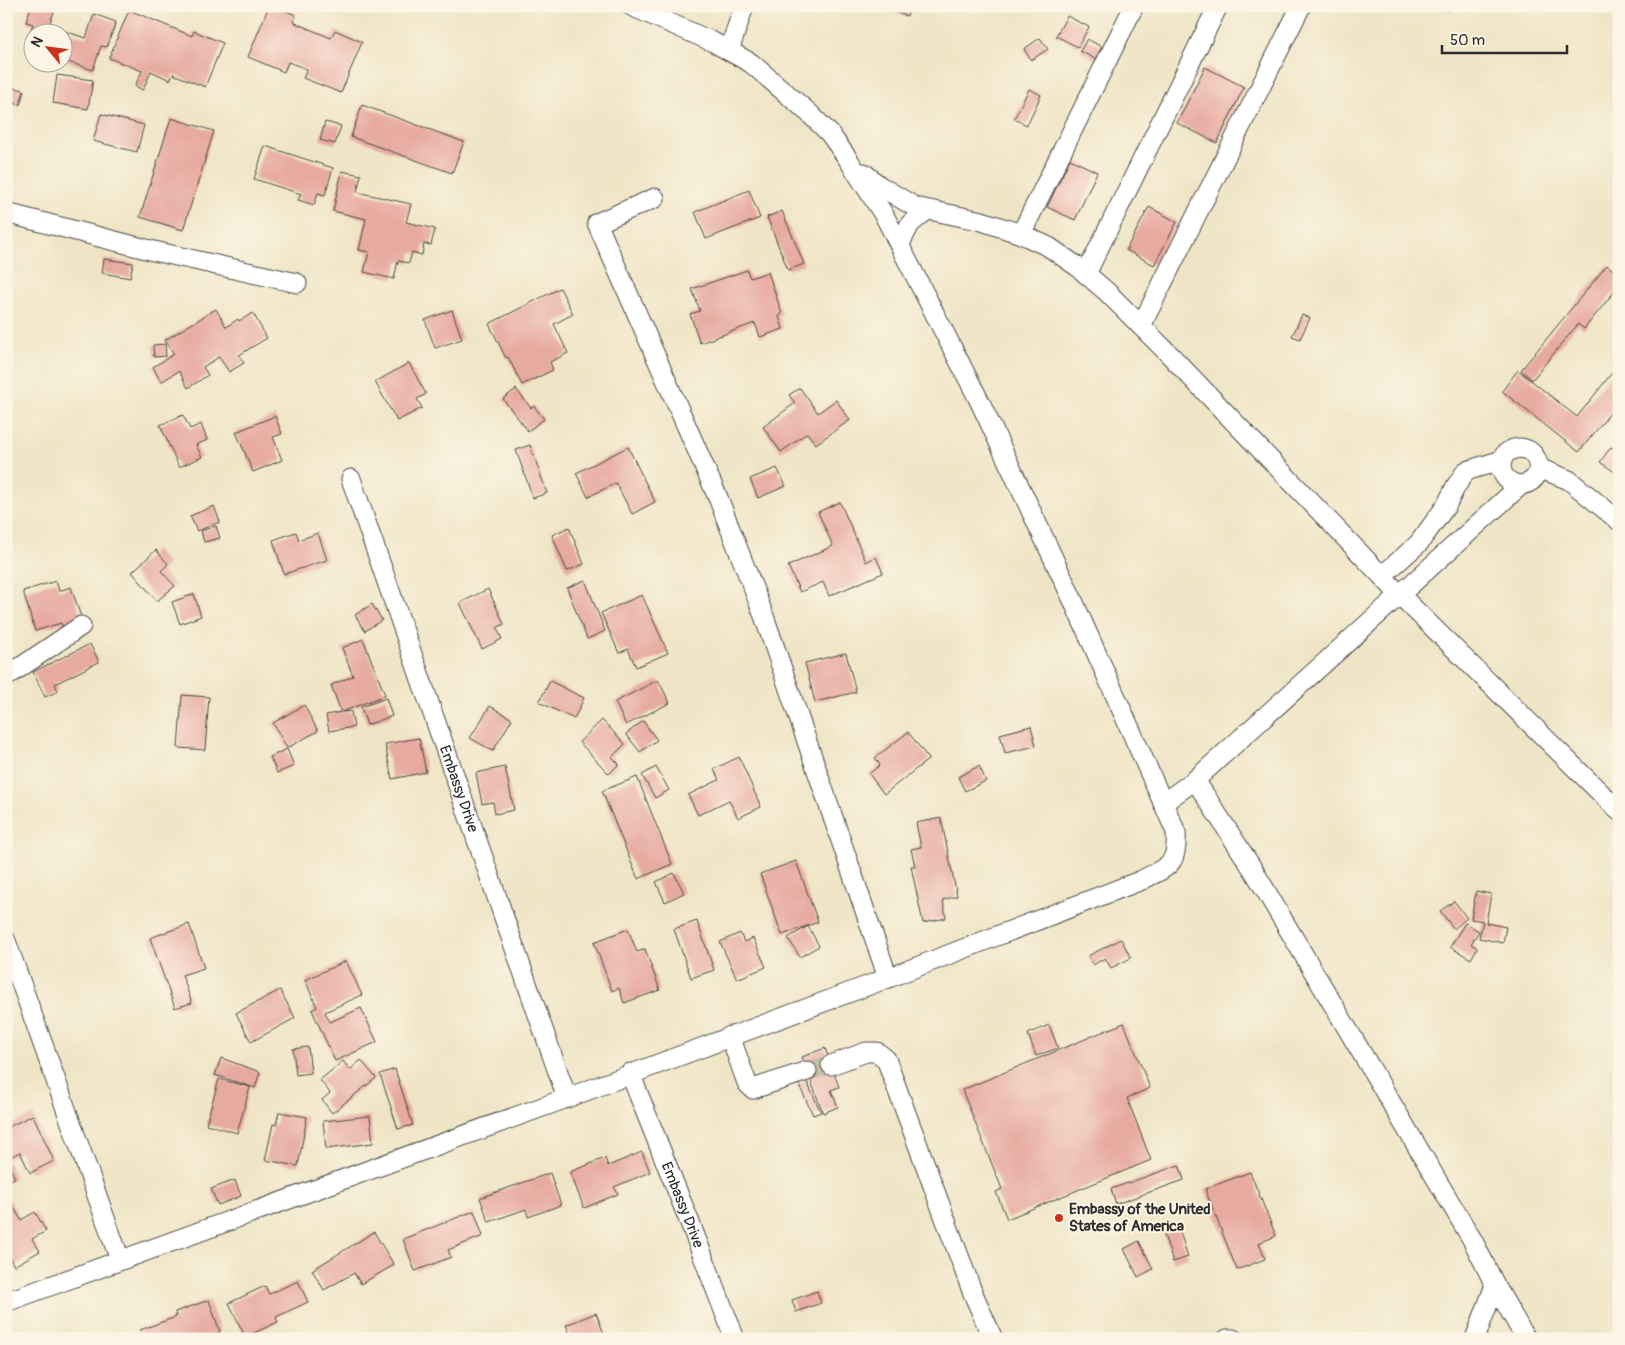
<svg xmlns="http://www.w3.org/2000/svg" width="1625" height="1345" font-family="Pangolin,sans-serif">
  <rect width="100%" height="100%" fill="#fcf5e5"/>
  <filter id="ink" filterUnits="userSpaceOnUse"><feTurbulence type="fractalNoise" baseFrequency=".02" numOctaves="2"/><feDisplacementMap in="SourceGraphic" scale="10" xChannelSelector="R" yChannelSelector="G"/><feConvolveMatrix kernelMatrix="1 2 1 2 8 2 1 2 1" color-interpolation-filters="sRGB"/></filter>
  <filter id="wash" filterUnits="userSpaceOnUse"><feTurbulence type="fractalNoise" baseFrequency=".0096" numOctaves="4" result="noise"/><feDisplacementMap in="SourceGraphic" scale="20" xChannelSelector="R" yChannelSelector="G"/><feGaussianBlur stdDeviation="1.12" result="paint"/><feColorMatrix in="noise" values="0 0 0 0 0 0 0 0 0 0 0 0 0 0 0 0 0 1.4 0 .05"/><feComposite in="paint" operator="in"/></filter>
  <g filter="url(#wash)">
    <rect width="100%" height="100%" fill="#efe5c6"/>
    <g id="blocks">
      <path fill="#e7aaa1" d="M 31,6 L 56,6 L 50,23 L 60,27 L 58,32 L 32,32 L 32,50 L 25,48 L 33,24 L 26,22 Z
        M 269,6 L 274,6 L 296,15 L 293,22 L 331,38 L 335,30 L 362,42 L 341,93 L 303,78 L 307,69 L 288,62 L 284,72 L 248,57 Z
        M 885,6 L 910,6 L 907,16 L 884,9 Z
        M 1440,6 L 1452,6 L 1449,11 Z
        M 129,10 L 192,36 L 194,31 L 223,43 L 205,87 L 173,74 L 170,80 L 151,71 L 143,90 L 135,86 L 142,71 L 109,58 Z
        M 94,14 L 116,22 L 107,47 L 101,46 L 93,70 L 62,60 L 62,32 L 60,32 L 61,30 L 86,38 Z
        M 1067,16 L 1089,27 L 1078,47 L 1056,36 Z
        M 1040,38 L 1048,49 L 1031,60 L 1024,49 Z
        M 1087,39 L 1102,47 L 1095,59 L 1080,51 Z
        M 1205,67 L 1244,87 L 1217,143 L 1177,123 Z
        M 57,75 L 93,80 L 88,109 L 53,103 Z
        M 6,86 L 24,90 L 20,105 L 6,101 Z
        M 1029,89 L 1041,95 L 1027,125 L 1014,119 Z
        M 362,105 L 464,142 L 452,173 L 351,137 Z
        M 101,114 L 144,125 L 137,152 L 93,141 Z
        M 171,118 L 214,131 L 183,230 L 140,217 Z
        M 325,122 L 341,126 L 335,144 L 320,140 Z
        M 265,146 L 333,168 L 325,195 L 318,193 L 314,205 L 298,200 L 301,194 L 254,179 Z
        M 1070,159 L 1097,172 L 1075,220 L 1047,207 Z
        M 342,171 L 361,175 L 357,192 L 411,204 L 406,222 L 435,229 L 431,245 L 424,244 L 422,255 L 412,252 L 409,263 L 398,261 L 394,279 L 364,272 L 369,252 L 359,250 L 366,219 L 333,211 Z
        M 749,190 L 760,218 L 706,239 L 695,212 Z
        M 1149,207 L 1177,222 L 1154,265 L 1126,250 Z
        M 782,211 L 804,264 L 788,270 L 767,217 Z
        M 104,259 L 133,263 L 130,278 L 102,273 Z
        M 1607,265 L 1619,275 L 1619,296 L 1614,292 L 1584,329 L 1578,324 L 1532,380 L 1521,370 Z
        M 747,270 L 750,278 L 768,272 L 782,314 L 779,316 L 783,329 L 760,337 L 755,323 L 700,343 L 690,314 L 700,311 L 692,289 Z
        M 560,288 L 573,314 L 554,324 L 568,353 L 550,362 L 553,370 L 522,385 L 508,357 L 506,358 L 489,324 Z
        M 216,309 L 226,327 L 238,319 L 239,321 L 253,313 L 267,338 L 239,355 L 244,363 L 229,372 L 219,357 L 203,367 L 208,375 L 188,388 L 179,371 L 161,382 L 153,367 L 174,354 L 165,340 Z
        M 452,310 L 462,339 L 435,348 L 425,320 Z
        M 1302,315 L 1310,318 L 1300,339 L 1292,336 Z
        M 165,344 L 166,356 L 154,357 L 153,345 Z
        M 409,363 L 426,394 L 417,399 L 422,408 L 397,421 L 375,382 Z
        M 1619,364 L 1619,402 L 1579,452 L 1502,391 L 1518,370 L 1577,417 Z
        M 800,388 L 818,413 L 836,400 L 850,420 L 816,444 L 807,433 L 781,452 L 763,427 L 795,403 L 789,395 Z
        M 516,389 L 531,408 L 534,406 L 544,419 L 528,431 L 503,399 Z
        M 183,415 L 190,429 L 201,424 L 207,440 L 196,445 L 202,457 L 179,467 L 160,425 Z
        M 275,416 L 282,434 L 273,437 L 282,460 L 253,472 L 236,432 Z
        M 530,445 L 547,493 L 533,498 L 516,450 Z
        M 628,447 L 655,502 L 632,514 L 616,483 L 588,497 L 576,473 Z
        M 1611,447 L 1619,452 L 1619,475 L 1600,462 Z
        M 777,468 L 786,486 L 758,498 L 750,479 Z
        M 840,502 L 866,562 L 876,557 L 883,573 L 829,596 L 823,582 L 800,592 L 788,566 L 833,546 L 818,512 Z
        M 214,506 L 220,522 L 197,531 L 190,516 Z
        M 216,526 L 220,538 L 204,542 L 201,531 Z
        M 569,527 L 584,564 L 567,571 L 552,535 Z
        M 296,532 L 299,540 L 318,533 L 327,560 L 284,574 L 273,540 Z
        M 156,550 L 168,564 L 161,571 L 175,586 L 157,601 L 132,572 Z
        M 585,580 L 605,631 L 587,639 L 567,588 Z
        M 56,581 L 59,591 L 71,587 L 83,623 L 63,630 L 61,623 L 35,631 L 23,591 Z
        M 488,589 L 504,624 L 497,628 L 502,639 L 482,649 L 460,603 Z
        M 194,594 L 201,616 L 180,624 L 172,602 Z
        M 642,595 L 668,653 L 636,667 L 628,649 L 619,653 L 601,613 Z
        M 372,604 L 382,620 L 365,631 L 355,615 Z
        M 363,639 L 385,695 L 342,712 L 351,711 L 354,727 L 329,731 L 326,715 L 341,712 L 331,685 L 353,676 L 342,648 Z
        M 90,644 L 99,662 L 55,684 L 58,691 L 45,697 L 33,672 Z
        M 846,653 L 856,692 L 815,702 L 805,663 Z
        M 658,680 L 670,703 L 626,725 L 615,702 Z
        M 550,681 L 584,698 L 574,719 L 539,702 Z
        M 182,695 L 209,697 L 205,750 L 178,748 Z
        M 386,698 L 392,716 L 367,725 L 361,707 Z
        M 304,705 L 318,731 L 287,748 L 273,723 Z
        M 490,706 L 512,719 L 493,751 L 470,738 Z
        M 602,720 L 625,744 L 612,757 L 619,764 L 609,774 L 579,742 Z
        M 643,721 L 657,740 L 640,752 L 626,734 Z
        M 1031,726 L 1036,746 L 1005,753 L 1000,734 Z
        M 908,732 L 929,759 L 884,794 L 869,774 L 880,765 L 875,758 Z
        M 419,738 L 426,772 L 392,779 L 385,744 Z
        M 287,749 L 294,766 L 277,773 L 270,757 Z
        M 739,757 L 761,807 L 738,818 L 729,800 L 698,815 L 688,795 L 719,780 L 714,769 Z
        M 979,766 L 986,781 L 965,791 L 958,777 Z
        M 505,767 L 514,810 L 495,814 L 493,802 L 482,804 L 476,773 Z
        M 656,767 L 669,790 L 655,798 L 642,775 Z
        M 637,777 L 672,864 L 638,879 L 602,791 Z
        M 941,818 L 957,896 L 943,900 L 946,918 L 923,923 L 911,866 L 915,866 L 911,849 L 921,847 L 916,823 Z
        M 796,861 L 818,922 L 782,935 L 760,874 Z
        M 674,873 L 684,893 L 665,902 L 656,882 Z
        M 1476,891 L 1491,894 L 1486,923 L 1506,927 L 1503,943 L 1479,938 L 1483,921 L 1471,919 Z
        M 1454,901 L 1467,918 L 1454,929 L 1440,911 Z
        M 697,921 L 714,970 L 691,978 L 674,929 Z
        M 1465,923 L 1479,931 L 1471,944 L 1477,948 L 1471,959 L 1450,947 Z
        M 189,924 L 204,968 L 182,975 L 192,1003 L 175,1008 L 150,938 Z
        M 808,926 L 819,946 L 800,957 L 788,938 Z
        M 628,929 L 637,952 L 645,949 L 660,990 L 624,1003 L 619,988 L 612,991 L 594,942 Z
        M 740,933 L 744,942 L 753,938 L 766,967 L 737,979 L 720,942 Z
        M 1121,939 L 1131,958 L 1111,968 L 1105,958 L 1093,965 L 1088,956 Z
        M 346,961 L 362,995 L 325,1012 L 330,1022 L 361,1008 L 377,1042 L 335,1061 L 312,1010 L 317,1007 L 305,980 Z
        M 280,990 L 295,1018 L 251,1042 L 236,1013 Z
        M 1124,1023 L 1150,1088 L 1127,1098 L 1151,1160 L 1007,1219 L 996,1192 L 1002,1189 L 962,1090 Z
        M 1049,1025 L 1058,1048 L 1036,1056 L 1028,1034 Z
        M 308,1047 L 311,1073 L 296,1075 L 293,1049 Z
        M 825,1048 L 839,1087 L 831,1090 L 838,1107 L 823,1113 L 802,1057 Z
        M 221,1058 L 260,1072 L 255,1088 L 215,1075 Z
        M 361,1060 L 376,1078 L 332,1113 L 322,1100 L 330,1093 L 320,1080 L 343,1061 L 350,1070 Z
        M 395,1069 L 413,1125 L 398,1129 L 380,1074 Z
        M 219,1079 L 250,1087 L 237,1133 L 206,1124 Z
        M 806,1080 L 821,1112 L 813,1115 L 798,1083 Z
        M 279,1112 L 307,1117 L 298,1166 L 265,1160 L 273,1124 L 276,1125 Z
        M 33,1115 L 54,1161 L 30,1173 L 20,1152 L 6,1159 L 6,1128 Z
        M 370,1116 L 373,1143 L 326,1149 L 323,1121 Z
        M 642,1152 L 650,1172 L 614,1187 L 618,1194 L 584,1208 L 570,1172 L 605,1158 L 608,1166 Z
        M 6,1159 L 15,1178 L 6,1182 Z
        M 1179,1165 L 1184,1180 L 1116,1204 L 1111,1189 Z
        M 1250,1172 L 1276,1236 L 1259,1243 L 1265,1259 L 1237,1270 L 1205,1189 Z
        M 550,1173 L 561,1205 L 528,1217 L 526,1209 L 489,1222 L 480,1198 Z
        M 235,1180 L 241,1196 L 218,1205 L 211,1189 Z
        M 6,1194 L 21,1220 L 35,1212 L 46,1231 L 32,1239 L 40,1251 L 14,1266 L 6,1251 Z
        M 474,1211 L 483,1236 L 448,1250 L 451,1257 L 415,1271 L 403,1239 Z
        M 1179,1229 L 1188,1257 L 1173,1262 L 1164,1235 Z
        M 374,1232 L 394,1265 L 361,1284 L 354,1273 L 324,1290 L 312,1270 Z
        M 1139,1241 L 1153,1269 L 1138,1277 L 1124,1249 Z
        M 298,1281 L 308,1302 L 276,1317 L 278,1322 L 245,1337 L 229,1303 L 265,1286 L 269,1294 Z
        M 817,1291 L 821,1303 L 796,1312 L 792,1300 Z
        M 209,1300 L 220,1332 L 201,1339 L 143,1339 L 140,1330 L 176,1317 L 175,1312 Z
        M 596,1313 L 606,1339 L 564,1339 L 571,1336 L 566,1325 Z"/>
    </g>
  </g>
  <g filter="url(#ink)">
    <use href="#blocks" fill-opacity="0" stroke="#484742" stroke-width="1"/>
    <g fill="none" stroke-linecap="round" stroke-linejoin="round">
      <path stroke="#c8c0a7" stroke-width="19" stroke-dasharray="19 9" stroke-linecap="butt" d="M 807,1071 L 831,1065"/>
      <defs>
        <g id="minor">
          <path d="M 729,51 L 744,6"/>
          <path d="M 864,173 L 880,186 L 915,207 L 982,221 L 1021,234 L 1049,247 L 1078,267 L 1107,292 L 1169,354 L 1400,595 L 1619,811"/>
          <path d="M 655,198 L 597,223 L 719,500 L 764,616 L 888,978"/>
          <path d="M 6,213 L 154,251 L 297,283"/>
          <path d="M 1021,234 L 1134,6"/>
          <path d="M 900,244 L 910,224 L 927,210"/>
          <path d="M 1086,274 L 1218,6"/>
          <path d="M 1141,326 L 1301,6"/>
          <path d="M 1539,468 L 1569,480 L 1619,521"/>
          <path id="s1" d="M 351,479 L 567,1098"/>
          <path d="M 1382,576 L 1419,543 L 1446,506 L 1456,486 L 1466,471 L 1502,460"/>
          <path d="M 6,677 L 81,626"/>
          <path d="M 1195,780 L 1254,871 L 1473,1241 L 1495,1285 L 1526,1339"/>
          <path d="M 1163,803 L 1195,780 L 1521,485 C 1555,479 1533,432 1505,454 C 1496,469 1504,483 1521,485"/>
          <path d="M 6,941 L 120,1260"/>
          <path d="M 730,1036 L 747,1083 L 753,1089 L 807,1071"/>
          <path d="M 831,1065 L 866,1052 L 877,1052 L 886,1059 L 972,1291 L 993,1339"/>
          <path id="s2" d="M 630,1073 L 692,1228 L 735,1339"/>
          <path d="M 6,1302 L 567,1098 L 888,978 L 1142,880 C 1169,866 1178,865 1176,832 L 1071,596 L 979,400 L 884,215 L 848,159 L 830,134 L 809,113 L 751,63 L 713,42 L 631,6"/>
          <path d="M 1227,1339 L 1233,1339"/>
          <path d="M 1475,1339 L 1495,1285"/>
        </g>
      </defs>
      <use href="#minor" stroke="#484742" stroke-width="21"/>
      <use href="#minor" stroke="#fff" stroke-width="19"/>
    </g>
  </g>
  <circle fill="#c8321e" stroke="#fcf5e5" stroke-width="2" cx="1059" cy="1218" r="5"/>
  <g text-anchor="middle" stroke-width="4" stroke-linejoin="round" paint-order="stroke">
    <g font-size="15" fill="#2b2b2b" stroke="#fcf5e5">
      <text dy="5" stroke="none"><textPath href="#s1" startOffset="328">Embassy Drive</textPath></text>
      <text dy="5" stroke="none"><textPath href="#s2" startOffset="142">Embassy Drive</textPath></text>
    </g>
    <g font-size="15" font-weight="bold" fill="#2b2b2b" stroke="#fcf5e5" text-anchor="start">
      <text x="1069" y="1214">Embassy of the United<tspan x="1069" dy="17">States of America</tspan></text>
    </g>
  </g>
  <rect width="1625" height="1345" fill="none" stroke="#fcf5e5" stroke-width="25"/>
  <g transform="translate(48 48) rotate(299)"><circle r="24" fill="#fcf5e5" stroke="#a8a49b"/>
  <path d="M0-4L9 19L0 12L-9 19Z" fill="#c8321e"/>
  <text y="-8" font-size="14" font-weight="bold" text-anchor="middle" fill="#2b2b2b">N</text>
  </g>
  <path d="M1442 45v8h125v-8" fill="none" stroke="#2b2b2b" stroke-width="2.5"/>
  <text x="1450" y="45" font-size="15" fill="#2b2b2b" stroke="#fcf5e5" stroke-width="4" paint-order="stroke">50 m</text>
</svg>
